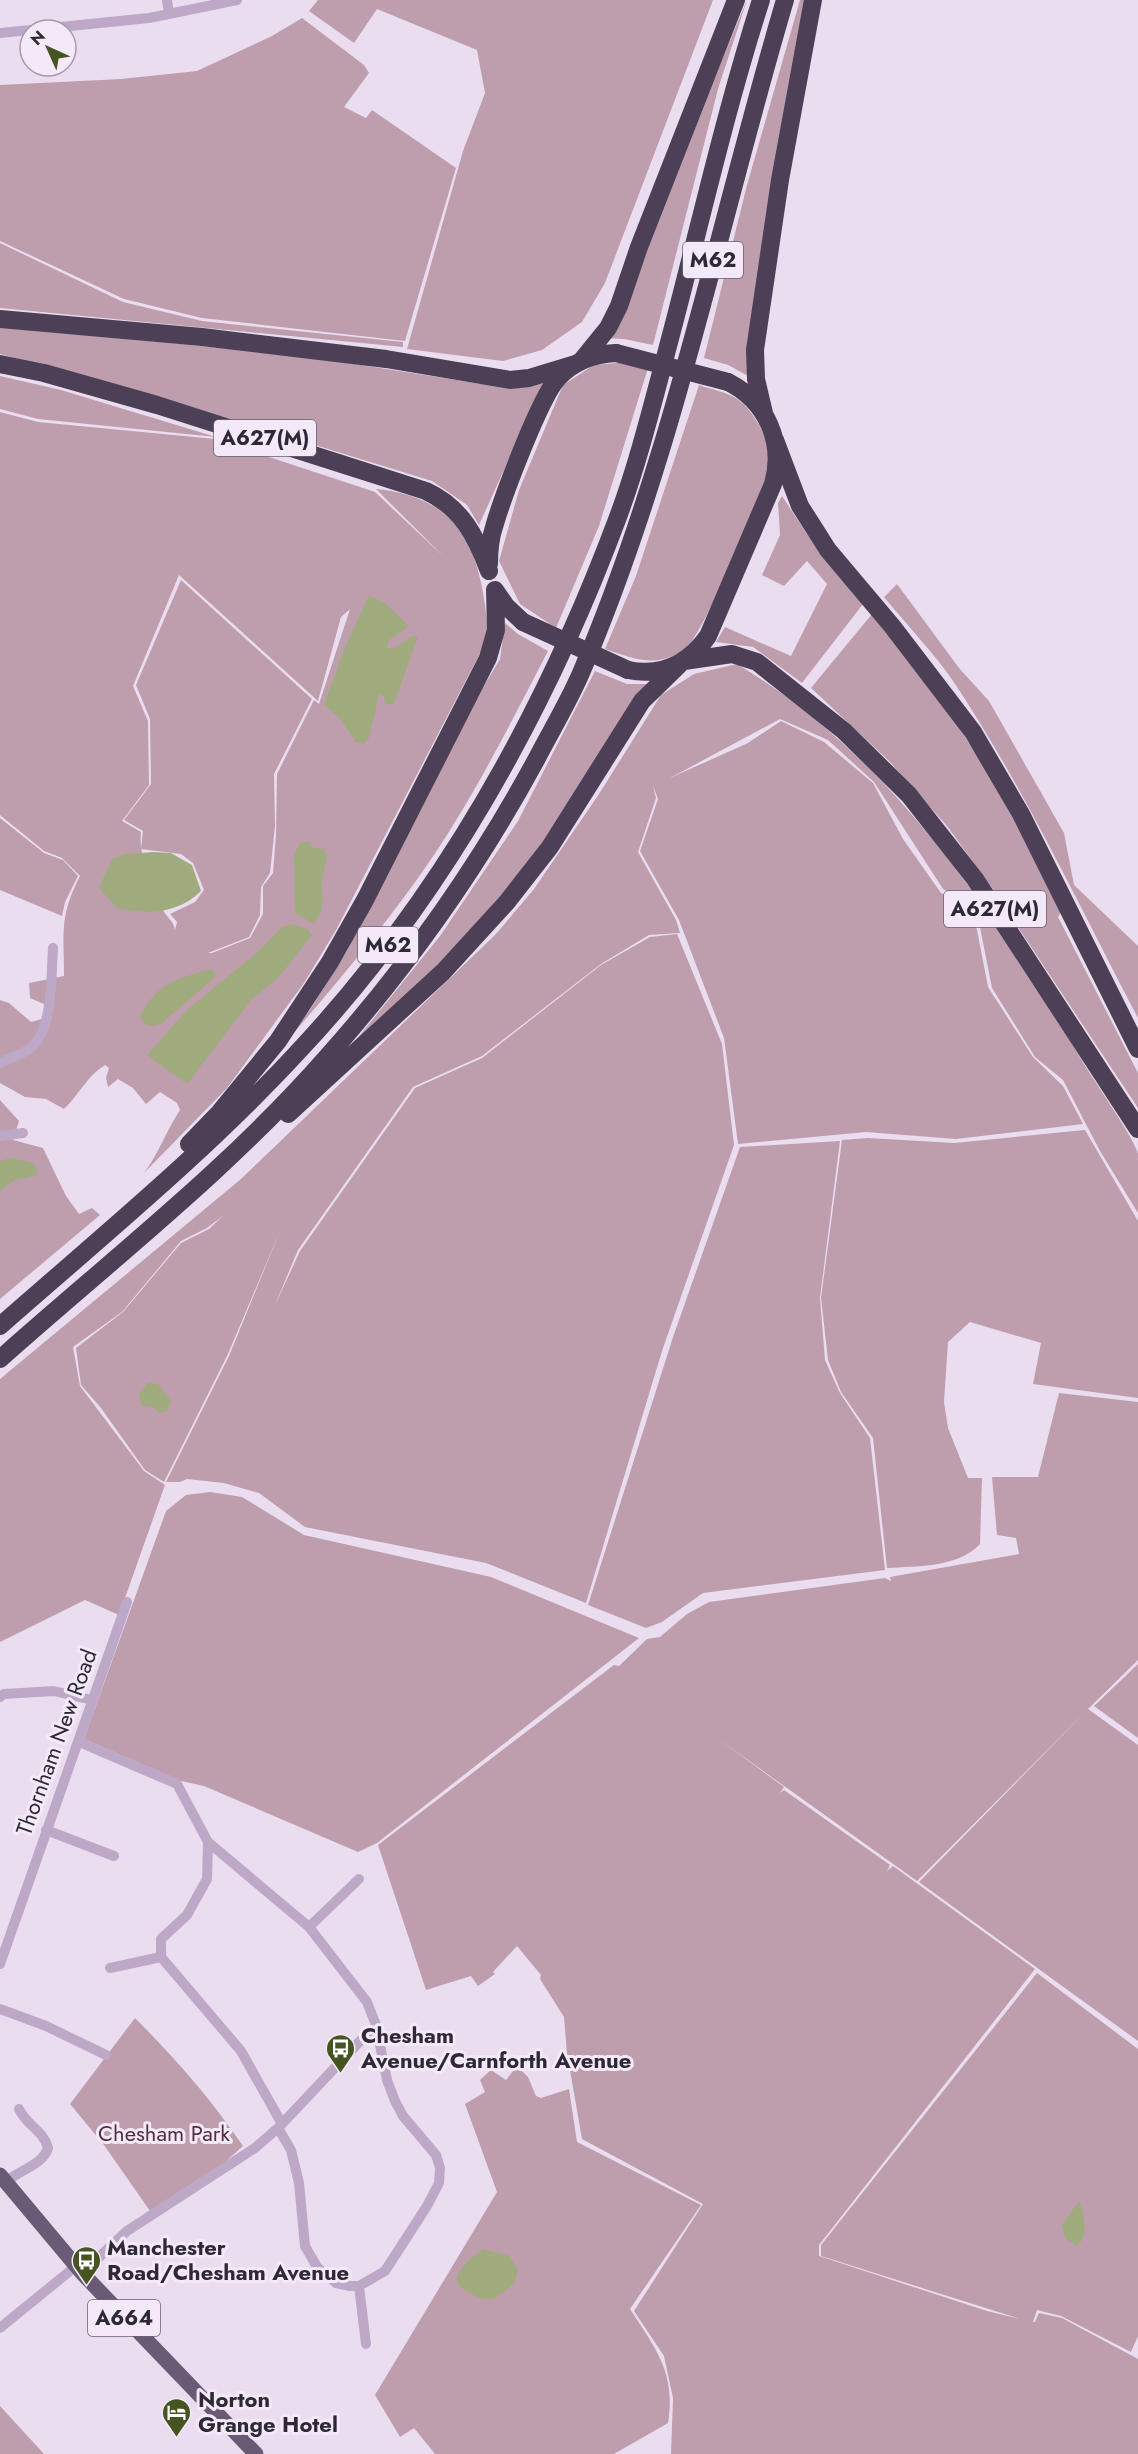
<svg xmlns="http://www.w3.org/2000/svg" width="1138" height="2454" font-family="Jost,sans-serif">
  <rect width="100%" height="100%" fill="#ebddf0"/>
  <path fill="#be9ead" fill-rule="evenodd" d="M 318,0 L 713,0 L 605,283 L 582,322 L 542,350 L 503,361 L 407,349 L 463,151 L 485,93 L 477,50 L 377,9 L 354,43 L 309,11 Z
    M 747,0 L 718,89 L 653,345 L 624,339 L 606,338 Z
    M 800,0 L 809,0 L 750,377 L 728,365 L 704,358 L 747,185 Z
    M 302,18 L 364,65 L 369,73 L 344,107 L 366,118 L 372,110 L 456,168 L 405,341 L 202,318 L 124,299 L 0,241 L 0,85 L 121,79 L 197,71 L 272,36 Z
    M 0,243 L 123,302 L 202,321 L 403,342 L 403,347 L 0,308 Z
    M 0,327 L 297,355 L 482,384 L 544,382 L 479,525 L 467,505 L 432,481 L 162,398 L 0,354 Z
    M 629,362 L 648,368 L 599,526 L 556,628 L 520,604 L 499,561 L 519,490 L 563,385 L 594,365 Z
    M 0,376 L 61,390 L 216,437 L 38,419 L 0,409 Z
    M 699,385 C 710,389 727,392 737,399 C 751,408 765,432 768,448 C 770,455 769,468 767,475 C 758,502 702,640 683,651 C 654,668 635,659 605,649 L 636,576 Z
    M 0,412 L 38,422 L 215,439 L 375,492 L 444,557 L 376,489 C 404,491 440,503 458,527 C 479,553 487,606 488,638 L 336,930 L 304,983 L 227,1088 L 144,1173 C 159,1153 166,1131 180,1110 L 177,1103 L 160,1092 L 146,1104 L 133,1088 L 118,1079 L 108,1087 L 106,1078 L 109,1068 L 105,1065 C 87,1076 79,1095 64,1109 L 46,1099 L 25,1097 L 0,1083 L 0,1000 L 9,1003 L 31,1022 L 49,1017 L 51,1007 L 30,998 L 29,983 L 64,976 C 64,932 59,917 80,876 L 62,858 L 44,851 L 0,815 ZM 179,575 L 318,701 L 341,617 L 350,609 L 319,704 L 314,700 L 277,774 L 276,835 L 273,873 L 263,886 L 263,914 L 250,938 L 212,953 L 208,953 L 249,937 L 260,915 L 261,887 L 270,873 L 275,826 L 274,774 L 312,699 L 181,580 L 136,685 L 150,719 L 151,784 L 124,820 L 143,831 L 141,849 L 181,854 L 193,863 L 204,890 L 195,902 L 170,914 L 177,922 L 175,930 C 174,921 167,918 163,910 C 152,886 138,858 141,832 L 122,821 L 149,785 L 148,721 L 133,686 Z
    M 782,496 L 807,534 L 863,604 L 802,683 L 753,647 L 716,642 L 725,627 L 791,656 L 827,584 L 807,561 L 784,586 L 762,575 L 780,535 L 778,503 Z
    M 897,584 L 959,668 L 989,701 L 1064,833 L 1074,885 L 1138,946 L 1138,1018 C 1078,904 1023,785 951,678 C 931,650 906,624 884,597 Z
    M 872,614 L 944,704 L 1002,795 L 1062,911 L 1058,917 L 1138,1073 L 1138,1108 L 992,888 L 947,826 L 888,760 L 811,688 Z
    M 505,623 L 518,634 L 548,651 C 508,728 469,807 418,878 C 370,945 317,1007 262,1069 L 309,1011 L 347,951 L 470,709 L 500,659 Z
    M 737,664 C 894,758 995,915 1087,1069 C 1097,1085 1135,1140 1138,1154 C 1138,1172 1138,1195 1138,1213 L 1100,1151 L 1063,1080 L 1035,1057 L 992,988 L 976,907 L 943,889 L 874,782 L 828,740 L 780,719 L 670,778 L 748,743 L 781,721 L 824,742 L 873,783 L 903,839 L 941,893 L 973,909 L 988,987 L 1033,1057 L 1063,1086 L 1083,1124 L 956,1139 L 866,1132 L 738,1144 L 724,1038 L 679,920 L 640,851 L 658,799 L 653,786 L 656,798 L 638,852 L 676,920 L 680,933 L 649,935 L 601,964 L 482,1056 L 413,1087 L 298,1250 L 275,1305 L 300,1251 L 415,1088 L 482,1058 L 601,965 L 650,937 L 677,934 L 722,1044 L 734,1145 L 662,1351 L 586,1603 L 486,1563 L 305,1527 L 259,1493 L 224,1483 L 187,1479 L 180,1482 L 166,1482 L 229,1356 L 280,1231 L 228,1354 L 164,1482 L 145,1470 L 101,1408 L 81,1385 L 76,1348 L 123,1312 L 181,1243 L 209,1229 L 224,1215 L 207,1228 L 181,1241 L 122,1312 L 73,1347 L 80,1386 L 144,1471 L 165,1485 L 119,1615 L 85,1600 L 0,1642 L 0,1379 L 241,1179 L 496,934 L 534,889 L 599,794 L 661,695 L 694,674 Z
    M 595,671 L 627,684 L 648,684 L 553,834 L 484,921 L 335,1066 L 440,936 L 518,821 Z
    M 0,818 L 44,853 L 63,860 L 78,876 L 65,902 L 62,916 L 0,890 Z
    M 0,1100 L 19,1121 L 13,1140 L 43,1148 L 66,1196 L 79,1214 L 92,1208 L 100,1215 L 0,1299 Z
    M 1085,1130 L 1138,1221 L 1138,1398 L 1033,1384 L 1041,1343 L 970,1322 L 948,1342 L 944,1402 L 948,1428 L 968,1478 L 982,1478 L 980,1544 C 958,1568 917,1566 887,1568 L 873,1438 L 841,1392 L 828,1360 L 821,1298 L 842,1140 L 868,1138 L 954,1143 Z
    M 840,1141 L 820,1298 L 825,1360 L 840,1393 L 870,1438 L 885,1570 L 703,1593 L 662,1622 L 646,1628 L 588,1605 L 673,1337 L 740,1147 Z
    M 1059,1393 L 1138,1402 L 1138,1660 L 1088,1709 L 1138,1745 L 1138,2041 L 919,1882 L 1087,1710 L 917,1881 L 717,1738 L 784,1787 L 780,1793 L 784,1790 L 890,1865 L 887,1871 L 893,1866 L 1035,1969 L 819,2245 L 819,2256 L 987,2311 L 1020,2319 L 821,2256 L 821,2245 L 1037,1973 L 1138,2049 L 1138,2336 L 1131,2352 L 1061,2316 L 1037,2310 L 1033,2322 L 1035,2322 L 1039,2313 L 1062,2318 L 1138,2359 L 1138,2454 L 671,2454 L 673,2398 L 664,2356 L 634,2311 L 703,2204 L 582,2139 L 567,2053 L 564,2017 L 540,1979 L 541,1975 L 517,1946 L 493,1972 L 495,1974 L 478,1986 L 471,1976 L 426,1990 L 378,1845 L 614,1665 L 619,1666 L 647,1639 L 660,1637 L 687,1614 L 709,1602 L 885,1578 L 891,1581 L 890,1577 L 1019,1554 L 1016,1538 L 997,1535 L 992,1477 L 1038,1477 Z
    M 210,1492 L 242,1497 L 304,1535 L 491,1577 L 639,1638 L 377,1843 L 358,1852 L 204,1786 L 181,1781 L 84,1739 L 166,1511 L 186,1495 Z
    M 1138,1664 L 1138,1738 L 1094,1706 Z
    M 135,2018 C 175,2058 211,2099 243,2146 L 215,2171 L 150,2211 L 104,2145 L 70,2104 Z
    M 517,2066 L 528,2077 L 536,2096 L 541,2098 L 569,2089 L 577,2142 L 701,2205 L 630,2309 C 656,2349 676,2373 668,2423 L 614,2454 L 435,2454 L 414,2428 L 400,2437 L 375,2395 L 497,2192 L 465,2104 L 485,2092 L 480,2080 L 491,2070 L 506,2080 Z
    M 0,2406 L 44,2454 L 0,2454 Z"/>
  <path fill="#a0ab7e" d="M 369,595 L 386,604 L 409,626 L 389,640 L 387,648 L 393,649 L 412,636 L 418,636 L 394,704 L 385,704 L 384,696 L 379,694 L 369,738 L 364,744 L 356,742 L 342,721 L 324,704 L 344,650 Z
    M 301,842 L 309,842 L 312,848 L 324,849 L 327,855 L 321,886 L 323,899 L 321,912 L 314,924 L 295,913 L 294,854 Z
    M 153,852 L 171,853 L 192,865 L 201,891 C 178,914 147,915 117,908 L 99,888 L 112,859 L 125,854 Z
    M 293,924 L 307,929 L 312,935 L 277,979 L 251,1000 L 187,1084 L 147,1055 L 188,1009 L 259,951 L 282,927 Z
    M 211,969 L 216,975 L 214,978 L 162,1023 C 153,1028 147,1027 140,1018 C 155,983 177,979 211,969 Z
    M 11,1158 L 31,1162 L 37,1168 L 37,1175 L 15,1180 L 0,1191 L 0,1161 Z
    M 148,1383 L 158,1384 L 171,1401 L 168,1410 L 160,1413 L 153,1407 L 141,1405 L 139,1393 Z
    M 1079,2201 C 1084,2216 1090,2233 1077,2246 L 1065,2238 L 1062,2225 Z
    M 483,2249 L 509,2256 L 518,2269 L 515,2282 C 509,2287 501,2297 492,2299 C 484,2301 477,2297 470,2293 C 442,2280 467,2262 483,2249 Z"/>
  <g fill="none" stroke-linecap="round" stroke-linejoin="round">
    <path stroke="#bda9c7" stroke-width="10" d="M 167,0 L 169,14
      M 31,30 L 149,18 L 237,0
      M 0,33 L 30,30
      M 0,1063 C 10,1058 27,1053 34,1045 C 53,1024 51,976 53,948
      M 0,1136 L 23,1133
      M 0,1697 L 4,1694 L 54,1691 L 92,1700
      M 79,1742 L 177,1784 L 208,1842 L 309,1927 L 367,2002 L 376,2025 L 387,2080 L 395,2101 L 403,2116 L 436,2155 L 440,2168 L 439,2183 L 427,2206 L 385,2271 L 359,2286 L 350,2286 L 336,2283 L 317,2267 L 305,2246 L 299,2183 L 291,2150 L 278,2128
      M 46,1830 L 114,1856
      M 208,1842 L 207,1879 L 187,1915 L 161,1939 L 161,1957 L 241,2051 L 282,2124
      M 309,1927 L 359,1879
      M 0,1964 L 127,1602
      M 110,1968 L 161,1957
      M 0,2009 L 46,2026 L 106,2055
      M 6,2182 C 19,2170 43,2165 48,2148 C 44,2131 26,2125 19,2109
      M 82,2273 L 127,2231 L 255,2148 L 278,2128 L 362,2039 L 378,2035
      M 359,2286 L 366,2344
      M 0,2328 L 76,2266"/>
    <path stroke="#695b76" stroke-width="15" d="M 0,2175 L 82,2273 L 256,2454"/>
    <path stroke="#4b4056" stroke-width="18" d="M 0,319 L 202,337 L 386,359 L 510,380 L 529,378 L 575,364
      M 582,360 L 608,328 L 619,306 L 639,247 L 736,0
      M 0,364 L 44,373 L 157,405 L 426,491 C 462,508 476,536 489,571
      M 764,413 L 756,379 L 755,350 L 780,180 L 813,0
      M 775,440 L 800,506 L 828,550 L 892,626 L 973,732 L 1021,814 L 1138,1049
      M 489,564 C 489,551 490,539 494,527 C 502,499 540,397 558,378 C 574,361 593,354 616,353
      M 495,590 L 506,606 L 523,622
      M 684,661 L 732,654 L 757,662 L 844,731 L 909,795 L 975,879 L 1138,1129
      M 628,670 C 662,677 689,663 708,636 L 773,484 C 785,442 766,401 728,382
      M 288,1114 L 443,972 L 507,902 L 550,847 L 642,701 L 680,664
      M 189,1144 L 219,1113 L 278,1041 L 330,962 L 365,900 L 488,658 L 496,630 L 495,590
      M 0,1326 C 100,1238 205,1152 296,1054 C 440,901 545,713 618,517 C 638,463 652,406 667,350 C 698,234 724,115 761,0
      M 0,1359 C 111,1260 229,1169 327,1057 C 408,966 478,867 536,760 C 551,731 568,703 581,673 C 674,455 718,226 785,0"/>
    <path stroke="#4b4056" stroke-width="18" d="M 616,353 L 728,382
      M 523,622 L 628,670"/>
  </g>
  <defs>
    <symbol id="bus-pin" viewBox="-11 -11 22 30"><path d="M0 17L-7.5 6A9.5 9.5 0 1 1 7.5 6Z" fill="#465421" stroke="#f4e9f8"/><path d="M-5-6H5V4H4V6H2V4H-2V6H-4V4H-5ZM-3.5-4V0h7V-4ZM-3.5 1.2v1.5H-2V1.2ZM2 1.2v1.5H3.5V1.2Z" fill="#fff"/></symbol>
    <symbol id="hotel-pin" viewBox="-11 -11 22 30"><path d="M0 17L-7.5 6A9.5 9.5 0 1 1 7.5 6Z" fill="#465421" stroke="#f4e9f8"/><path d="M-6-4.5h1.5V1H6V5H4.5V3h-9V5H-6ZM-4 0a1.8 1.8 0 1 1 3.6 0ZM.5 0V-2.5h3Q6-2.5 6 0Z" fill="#fff"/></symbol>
  </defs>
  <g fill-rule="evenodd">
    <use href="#bus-pin" x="324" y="2032" width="33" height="45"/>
    <use href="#bus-pin" x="70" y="2244" width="33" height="45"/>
    <use href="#hotel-pin" x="160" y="2396" width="33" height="45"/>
  </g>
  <g text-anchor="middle" stroke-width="6" stroke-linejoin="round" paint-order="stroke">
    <g fill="#f4e9f8" stroke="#6a6370" stroke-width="1.5">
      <rect x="683" y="242" width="60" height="36" rx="4.5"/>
      <rect x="214" y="420" width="102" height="36" rx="4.5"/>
      <rect x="944" y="891" width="102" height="36" rx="4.5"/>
      <rect x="358" y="927" width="60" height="36" rx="4.5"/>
      <rect x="88" y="2300" width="72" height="36" rx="4.5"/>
    </g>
    <g font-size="21" font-weight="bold" fill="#2f2935">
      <text x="713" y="267">M62</text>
      <text x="265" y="445">A627(M)</text>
      <text x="995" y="916">A627(M)</text>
      <text x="388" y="952">M62</text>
      <text x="124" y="2325">A664</text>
    </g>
    <g font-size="22" fill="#2f2935" stroke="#f4e9f8">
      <text transform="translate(56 1742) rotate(-70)" y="8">Thornham New Road</text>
    </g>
    <g font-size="22" font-weight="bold" fill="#2f2935" stroke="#f4e9f8" text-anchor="start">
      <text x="361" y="2043">Chesham<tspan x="361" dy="25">Avenue/Carnforth Avenue</tspan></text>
      <text x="107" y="2255">Manchester<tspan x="107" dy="25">Road/Chesham Avenue</tspan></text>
      <text x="198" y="2407">Norton<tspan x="198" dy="25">Grange Hotel</tspan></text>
    </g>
    <g font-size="22" fill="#522e3e" stroke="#f4e9f8">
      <text x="164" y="2141">Chesham Park</text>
    </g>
  </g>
  <g transform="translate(48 48) rotate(315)"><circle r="28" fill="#f4e9f8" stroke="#a59caa" stroke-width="1.5"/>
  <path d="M0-4.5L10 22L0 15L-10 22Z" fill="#465421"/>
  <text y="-9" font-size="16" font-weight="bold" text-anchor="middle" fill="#2f2935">N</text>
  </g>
</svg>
